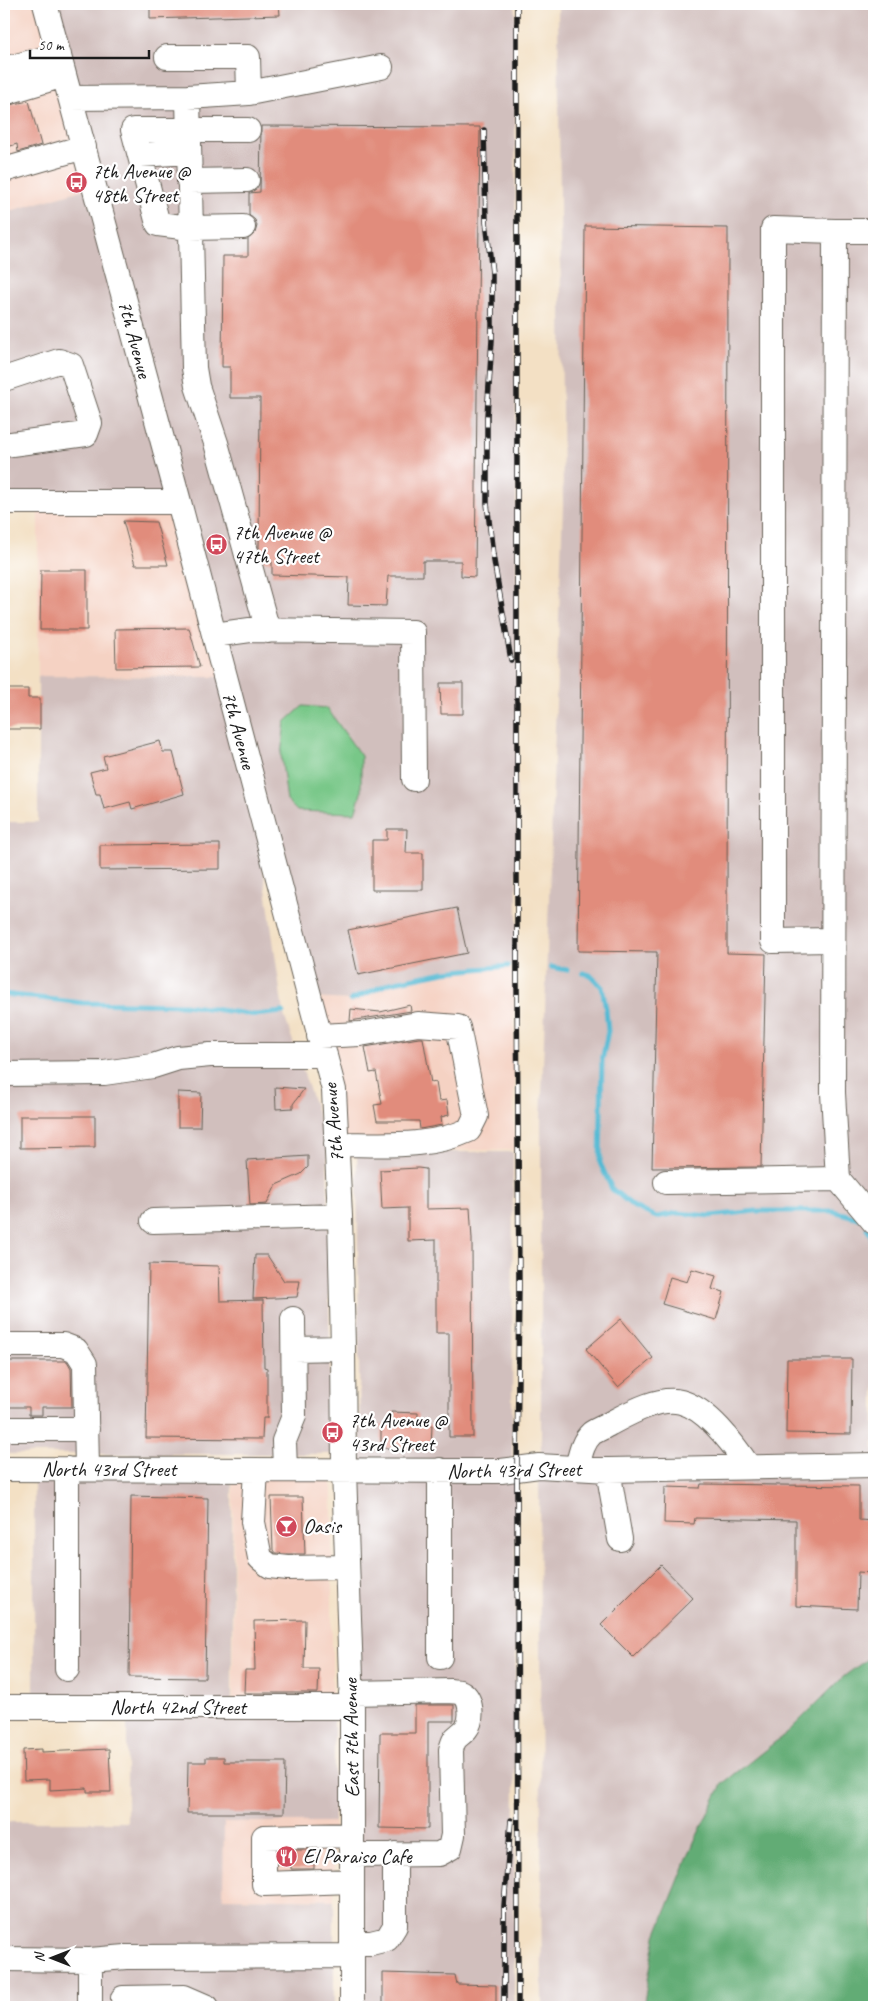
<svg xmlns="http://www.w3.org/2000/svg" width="878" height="2011" font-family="Caveat,sans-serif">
  <rect width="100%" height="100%" fill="#fff"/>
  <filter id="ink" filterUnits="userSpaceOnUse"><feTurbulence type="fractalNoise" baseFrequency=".02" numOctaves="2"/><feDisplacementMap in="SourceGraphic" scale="10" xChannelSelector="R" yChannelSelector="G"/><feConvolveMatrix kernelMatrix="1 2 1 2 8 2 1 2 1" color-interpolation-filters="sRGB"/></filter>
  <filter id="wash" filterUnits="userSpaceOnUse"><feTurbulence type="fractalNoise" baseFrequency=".0096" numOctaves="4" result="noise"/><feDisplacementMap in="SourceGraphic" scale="20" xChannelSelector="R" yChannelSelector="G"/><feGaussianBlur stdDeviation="1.12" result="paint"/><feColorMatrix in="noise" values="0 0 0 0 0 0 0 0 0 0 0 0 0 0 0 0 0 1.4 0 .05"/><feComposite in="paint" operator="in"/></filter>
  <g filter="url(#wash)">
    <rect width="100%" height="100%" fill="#f3e0c4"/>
    <path fill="#f5d2c3" d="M 4,4 L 41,4 L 88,188 L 4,213 Z
      M 179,504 L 225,677 L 38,676 L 38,505 Z
      M 508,966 L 512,971 L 514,993 L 514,1150 L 339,1151 L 312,998 L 351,1000 L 390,983 L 444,972 Z
      M 233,1478 L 332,1478 L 332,1701 L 233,1702 Z
      M 223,1822 L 334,1822 L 334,1900 L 223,1898 Z"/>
    <path fill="#d1bfbd" d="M 48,4 L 515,4 L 517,965 L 444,972 L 390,983 L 351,1000 L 312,998 Z
      M 558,4 L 874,4 L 874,1469 L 541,1467 L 541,1122 L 563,505 Z
      M 88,188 L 174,501 L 4,499 L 4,213 Z
      M 38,676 L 225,677 L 254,802 L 283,1012 L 327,1142 L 331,1454 L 4,1454 L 4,822 L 38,822 Z
      M 357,1152 L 513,1152 L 512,1463 L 360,1462 Z
      M 874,1471 L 874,2007 L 542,2007 L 539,1476 Z
      M 516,1472 L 514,2007 L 353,2007 L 354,1474 Z
      M 34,1473 L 232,1474 L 232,1704 L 34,1703 Z
      M 127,1712 L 334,1717 L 334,1822 L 224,1822 L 223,1898 L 334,1900 L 334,2007 L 4,2007 L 4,1822 L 127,1822 Z"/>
    <path fill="#78c788" stroke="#4a7252" d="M 303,706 L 327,708 L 361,756 L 361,793 L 355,813 L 297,811 L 287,801 L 281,755 L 285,722 Z"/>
    <path fill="#62ac74" stroke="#3f6448" d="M 874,1654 L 874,2007 L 643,2007 L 656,1936 L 694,1842 L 722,1784 L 789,1731 L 843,1677 Z"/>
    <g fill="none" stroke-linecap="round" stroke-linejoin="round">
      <path stroke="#55b9d3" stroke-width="5" d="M 551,967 L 567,970
        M 583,973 L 590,975 L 602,987 L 606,1009 L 608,1031 L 602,1061 L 600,1163 L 612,1189 L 634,1207 L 656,1217 L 678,1213 L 710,1216 L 756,1211 L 833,1211 L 858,1218
        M 4,994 L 83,1003 L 185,1005 L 255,1015 L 283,1012
        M 351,1000 L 390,983 L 444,972 L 508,966
        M 867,1229 L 871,1235 L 874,1247"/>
    </g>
    <g id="blocks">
      <path fill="#e18c7c" d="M 150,4 L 279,4 L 280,15 L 150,19 Z
        M 29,101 L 41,145 L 18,152 L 17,144 L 4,148 L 4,106 Z
        M 261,126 L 480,127 L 475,577 L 461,576 L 461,561 L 423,561 L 423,576 L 388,576 L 386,606 L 348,605 L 349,577 L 272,575 L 272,562 L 263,561 L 259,548 L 260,398 L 230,398 L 230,367 L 222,367 L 223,256 L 248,256 L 248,239 L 255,233 L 257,226 L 255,220 L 249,215 L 249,193 L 260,192 Z
        M 585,226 L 728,228 L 727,953 L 766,954 L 761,1167 L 652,1168 L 657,952 L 578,951 Z
        M 123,521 L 156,522 L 168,565 L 135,565 Z
        M 41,570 L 87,570 L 87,630 L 40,630 Z
        M 189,628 L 200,667 L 116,668 L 115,629 Z
        M 440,683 L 463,683 L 463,714 L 441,714 Z
        M 7,689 L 28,689 L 28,698 L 40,698 L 40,729 L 4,729 L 4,699 L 7,699 Z
        M 160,741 L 163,752 L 173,752 L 184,794 L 132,809 L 130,802 L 104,809 L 100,794 L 96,794 L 90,772 L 106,768 L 103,756 Z
        M 387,829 L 407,829 L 406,853 L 423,853 L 423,890 L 372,890 L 372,840 L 387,840 Z
        M 220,844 L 220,869 L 100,870 L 100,845 Z
        M 457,908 L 467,953 L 358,975 L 348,930 Z
        M 410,1005 L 411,1011 L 350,1021 L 351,1009 L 380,1012 Z
        M 419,1038 L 423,1038 L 431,1083 L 436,1082 L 439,1101 L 447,1100 L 449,1115 L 441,1117 L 442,1125 L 420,1129 L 419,1121 L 377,1121 L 374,1105 L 382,1104 L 376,1072 L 370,1073 L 365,1047 Z
        M 275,1087 L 304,1089 L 293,1104 L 293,1108 L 276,1109 Z
        M 178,1092 L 201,1093 L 200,1127 L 178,1127 Z
        M 20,1116 L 95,1116 L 95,1147 L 20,1148 Z
        M 308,1156 L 308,1167 L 301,1174 L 276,1185 L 267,1204 L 250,1205 L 247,1160 Z
        M 418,1168 L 426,1169 L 426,1209 L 470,1208 L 472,1239 L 473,1437 L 449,1437 L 449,1333 L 436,1333 L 436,1240 L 408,1241 L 408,1208 L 382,1209 L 380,1170 Z
        M 255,1255 L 267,1255 L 284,1281 L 300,1281 L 297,1297 L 253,1299 Z
        M 149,1264 L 219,1266 L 220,1301 L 263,1300 L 264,1367 L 267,1368 L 267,1418 L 263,1418 L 262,1439 L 146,1438 Z
        M 692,1269 L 716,1276 L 712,1289 L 724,1292 L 716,1320 L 662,1304 L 670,1277 L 687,1282 Z
        M 621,1319 L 653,1358 L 618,1387 L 586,1349 Z
        M 787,1359 L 852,1359 L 851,1434 L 786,1433 Z
        M 4,1361 L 67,1361 L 71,1368 L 72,1407 L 42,1407 L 42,1415 L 29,1415 L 29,1407 L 4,1407 Z
        M 391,1412 L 418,1413 L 418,1425 L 432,1425 L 431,1449 L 381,1448 L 381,1424 L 391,1425 Z
        M 701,1484 L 859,1486 L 859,1520 L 874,1521 L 874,1565 L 872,1565 L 872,1573 L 858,1572 L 857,1609 L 796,1606 L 796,1520 L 695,1518 L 694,1524 L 664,1523 L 665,1487 L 700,1488 Z
        M 131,1496 L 208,1498 L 205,1678 L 129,1677 Z
        M 271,1497 L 303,1497 L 305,1554 L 289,1554 L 275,1553 L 273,1550 Z
        M 661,1565 L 693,1598 L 633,1657 L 601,1625 Z
        M 305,1620 L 304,1669 L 319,1669 L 318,1693 L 244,1693 L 245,1670 L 255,1670 L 254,1621 Z
        M 415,1705 L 454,1705 L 454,1721 L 428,1721 L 428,1829 L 379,1828 L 380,1733 L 415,1733 Z
        M 42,1749 L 42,1752 L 109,1749 L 111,1792 L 87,1792 L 87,1788 L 50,1790 L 50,1779 L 24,1780 L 23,1750 Z
        M 206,1757 L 224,1757 L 224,1762 L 285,1762 L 284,1813 L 187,1813 L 188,1762 L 206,1762 Z
        M 279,1850 L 314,1850 L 314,1869 L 291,1869 L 291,1861 L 279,1861 Z
        M 383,1973 L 455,1975 L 457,1984 L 496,1985 L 496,2007 L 383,2007 Z"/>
    </g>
  </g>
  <g filter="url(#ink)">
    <use href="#blocks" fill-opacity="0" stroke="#676157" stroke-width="1"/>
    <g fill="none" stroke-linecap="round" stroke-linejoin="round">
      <defs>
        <path id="minor" d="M 45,4 L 179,502 L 334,1090 L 340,1216 L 343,1348 L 344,1470 L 352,1707 L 352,2007
          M 167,57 L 248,57 L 249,93
          M 4,69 L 59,55
          M 4,93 L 64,75
          M 188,97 L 249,93 L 381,67
          M 71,98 L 188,97 L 194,368 L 197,386 L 216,443 L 268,631
          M 140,155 L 189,152
          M 4,170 L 84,147
          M 189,181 L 247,180
          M 243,227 L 190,228 L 158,224 L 133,130 L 248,130
          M 874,231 L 835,231 L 833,1093 L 838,1179 L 874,1222
          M 4,379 L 59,361 L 71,365 L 90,423 L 86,434 L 4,445
          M 4,502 L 179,502
          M 214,635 L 250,630 L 413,632 L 414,779
          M 833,940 L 773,941 L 773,229 L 835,231
          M 319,1036 L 360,1034 L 418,1024 L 458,1027 L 476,1116 L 469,1130 C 428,1149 380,1144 336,1144
          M 4,1074 L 104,1073 L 153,1066 L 178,1058 L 210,1055 L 325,1055
          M 666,1182 L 838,1179
          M 153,1221 L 340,1216
          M 4,1345 L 63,1345 L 76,1350 L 85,1364 L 87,1469
          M 294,1349 L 343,1348
          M 4,1429 L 87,1429
          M 577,1468 C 580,1456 582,1442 592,1433 C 597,1430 604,1427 609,1424 C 628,1414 659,1396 681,1402 C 708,1409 734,1445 749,1467
          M 4,1469 L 501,1471 L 539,1466 L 608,1470 L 874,1465
          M 256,1470 L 253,1522 L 260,1558 L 270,1566 L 288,1568 L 347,1567
          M 285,1470 L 284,1441 L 294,1416 L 293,1319
          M 440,1470 L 440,1657
          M 608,1470 L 620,1539
          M 67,1669 L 67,1469
          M 351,1693 L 451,1691 C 454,1692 459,1691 462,1693 C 472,1699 473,1720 466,1729 C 457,1739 455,1734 451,1750 L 453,1835 L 450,1848 L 439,1854 L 352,1855
          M 4,1707 L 352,1707
          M 352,1835 L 264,1837 L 264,1884 L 352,1881
          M 352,1943 L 371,1943 L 387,1939 L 395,1926 L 395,1854
          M 4,1959 L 90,1960 L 126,1957 L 352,1956
          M 90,1960 L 90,2007
          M 123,1998 L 184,1997 L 207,2007"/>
      </defs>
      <use href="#minor" stroke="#676157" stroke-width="26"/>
      <use href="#minor" stroke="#fff" stroke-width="24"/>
      <defs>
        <path id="rail" d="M 517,4 L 517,981 L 519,1285 L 517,1469 L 518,2007
          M 484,130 L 486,221 L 492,273 L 492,340 L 487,416 L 487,503 L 493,555 L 511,660
          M 504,2007 L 504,1906 L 511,1820"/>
      </defs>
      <use href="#rail" stroke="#1c1c1c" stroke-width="5.5"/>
      <use href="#rail" stroke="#fff" stroke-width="4" stroke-dasharray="11" stroke-linecap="butt"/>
    </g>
  </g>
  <defs>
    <symbol id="bus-disc" viewBox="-11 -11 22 22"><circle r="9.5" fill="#d1495b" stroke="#fff"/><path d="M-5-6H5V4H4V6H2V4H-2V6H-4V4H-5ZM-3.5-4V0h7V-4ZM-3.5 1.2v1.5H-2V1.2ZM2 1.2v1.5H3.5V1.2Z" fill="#fff"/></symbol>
    <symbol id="bar-disc" viewBox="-11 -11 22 22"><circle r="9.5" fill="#d1495b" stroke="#fff"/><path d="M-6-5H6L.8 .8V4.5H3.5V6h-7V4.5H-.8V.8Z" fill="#fff"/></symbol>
    <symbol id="restaurant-disc" viewBox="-11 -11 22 22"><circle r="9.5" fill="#d1495b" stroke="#fff"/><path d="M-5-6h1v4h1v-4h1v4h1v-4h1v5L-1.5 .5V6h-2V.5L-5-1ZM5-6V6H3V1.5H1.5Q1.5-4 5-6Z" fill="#fff"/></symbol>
  </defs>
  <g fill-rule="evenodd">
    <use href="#bus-disc" x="64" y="170" width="25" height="25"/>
    <use href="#bus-disc" x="204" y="532" width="25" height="25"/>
    <use href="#bus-disc" x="320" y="1420" width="25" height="25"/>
    <use href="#bar-disc" x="274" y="1514" width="25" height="25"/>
    <use href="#restaurant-disc" x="274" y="1844" width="25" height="25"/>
  </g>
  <g text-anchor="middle" stroke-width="4.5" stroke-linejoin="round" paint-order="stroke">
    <g font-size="21" fill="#1c1c1c" stroke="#fff" text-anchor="start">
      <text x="92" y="178">7th Avenue @<tspan x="92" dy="24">48th Street</tspan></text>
      <text x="233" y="539">7th Avenue @<tspan x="233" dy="24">47th Street</tspan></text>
      <text x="349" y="1427">7th Avenue @<tspan x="349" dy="24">43rd Street</tspan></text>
      <text x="303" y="1533">Oasis</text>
      <text x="303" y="1863">El Paraiso Cafe</text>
    </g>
    <g font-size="21" fill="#1c1c1c" stroke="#fff">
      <text transform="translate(135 339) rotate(75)" y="7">7th Avenue</text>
      <text transform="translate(239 730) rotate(75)" y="7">7th Avenue</text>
      <text transform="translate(333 1123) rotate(-95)" y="7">7th Avenue</text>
      <text x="109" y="1476">North 43rd Street</text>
      <text transform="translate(514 1470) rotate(-1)" y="7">North 43rd Street</text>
      <text x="178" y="1714">North 42nd Street</text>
      <text transform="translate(351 1738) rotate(-91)" y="7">East 7th Avenue</text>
    </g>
  </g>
  <rect width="878" height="2011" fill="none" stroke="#fff" stroke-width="20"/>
  <g transform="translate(52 1958) rotate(270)" stroke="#ffffff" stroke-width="4" paint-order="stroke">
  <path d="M0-4L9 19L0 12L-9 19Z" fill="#1c1c1c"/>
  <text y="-8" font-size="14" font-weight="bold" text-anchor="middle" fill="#1c1c1c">N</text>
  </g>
  <path d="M30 50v8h119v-8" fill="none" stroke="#1c1c1c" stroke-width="2.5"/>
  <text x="38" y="50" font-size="15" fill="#1c1c1c" stroke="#ffffff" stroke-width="4" paint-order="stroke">50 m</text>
</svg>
